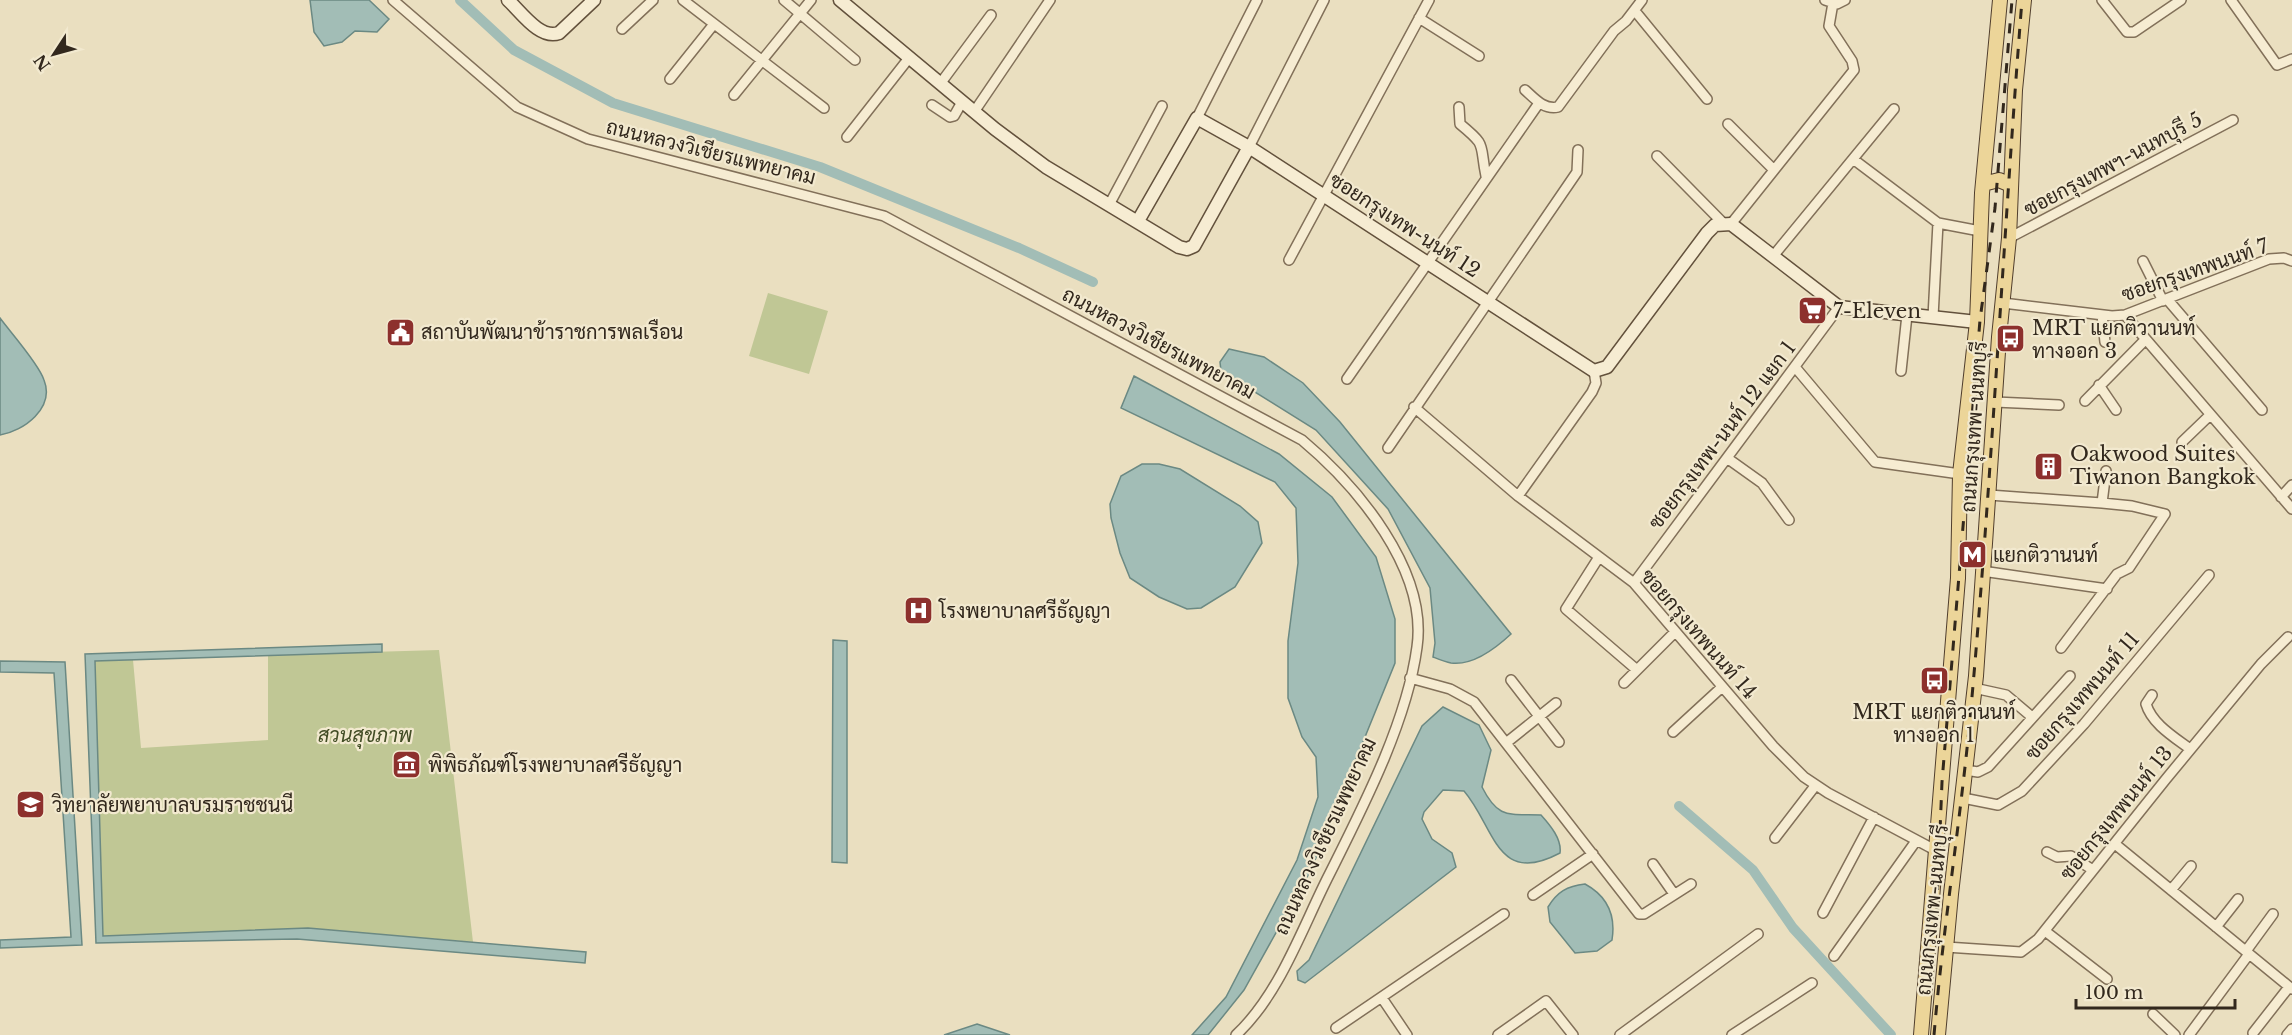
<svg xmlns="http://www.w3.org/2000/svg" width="2292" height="1035" font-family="'Libre Baskerville',Sarabun,serif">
  <rect width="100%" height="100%" fill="#eadfc0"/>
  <path fill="#c0c795" d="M 768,293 L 828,311 L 809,374 L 749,356 Z
    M 439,650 L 473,942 L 308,928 L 103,936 L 95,661 L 133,660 L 141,748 L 268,740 L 268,655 Z"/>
  <path fill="#a2bdb6" stroke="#6b8983" stroke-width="1.5" d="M 310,0 L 369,0 L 389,19 L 377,32 L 355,31 L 342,42 L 324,46 L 314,32 Z
    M 0,318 C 11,333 39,364 44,380 C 55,408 24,431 0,435 Z
    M 1229,349 L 1264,357 L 1303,383 L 1340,422 L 1511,634 C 1496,648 1473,666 1451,663 C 1445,662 1438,659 1433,657 L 1435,643 L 1430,588 L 1388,509 L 1316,430 L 1221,371 L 1220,362 Z
    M 1134,376 L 1279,454 L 1332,497 L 1376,557 L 1395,619 L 1395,663 L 1311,870 L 1244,990 L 1208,1035 L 1192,1035 L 1226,997 L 1297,860 L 1318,797 L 1316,757 L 1302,737 L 1288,698 L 1288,641 L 1298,563 L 1296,508 L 1275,482 L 1121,408 Z
    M 1142,464 L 1159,464 L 1180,469 L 1240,506 L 1258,522 L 1262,543 L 1235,587 L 1201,608 L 1187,609 L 1159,597 L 1130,578 L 1120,553 L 1111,518 L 1110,504 L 1121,476 Z
    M 833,640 L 847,641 L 847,863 L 832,862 Z
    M 382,644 L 382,652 L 95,661 L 103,936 L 308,928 L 586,952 L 585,963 L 297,939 L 96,943 L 85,654 Z
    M 0,661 L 65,662 L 82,945 L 0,948 L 0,940 L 71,937 L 54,673 L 0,672 Z
    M 1443,707 L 1479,725 L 1491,750 L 1482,787 C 1498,819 1508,814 1541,815 C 1550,825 1562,839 1560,853 C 1496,887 1495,827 1464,791 L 1443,790 L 1424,812 L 1422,819 L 1432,839 L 1452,853 L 1456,867 L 1305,983 L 1298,980 L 1297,971 L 1309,960 L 1422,726 Z
    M 1585,884 C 1607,896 1616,915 1612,940 L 1597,951 L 1575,953 L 1550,922 L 1548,907 C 1557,892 1567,886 1585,884 Z
    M 977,1024 L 1010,1035 L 944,1035 Z"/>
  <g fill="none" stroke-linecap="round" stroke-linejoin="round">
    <path stroke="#a2bdb6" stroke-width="10" d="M 460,0 L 514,50 L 613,103 L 820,167 L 1019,248 L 1093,282
      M 1679,806 L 1753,870 L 1793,928 L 1891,1035"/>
    <defs>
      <path id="street" d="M 393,0 L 517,107 L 588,139 L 884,216 L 1302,440 C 1357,486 1428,570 1417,647 C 1407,722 1363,807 1329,875 C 1302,928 1280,994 1236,1035
        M 683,0 L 824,108
        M 784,0 L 855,60
        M 1825,0 L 1837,4 L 1845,0
        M 2102,0 L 2127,32 L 2134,32 L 2181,0
        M 2231,0 L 2277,65 L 2292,59
        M 1635,11 L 1707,99
        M 1419,18 L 1479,56
        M 622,29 L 653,0
        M 670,79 L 714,24
        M 940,84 L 991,15
        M 1525,90 C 1535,99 1544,110 1558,107 L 1614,31 L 1626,21 L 1642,0
        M 734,95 L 811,0
        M 932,105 L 950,117 L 954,116 L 962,102
        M 1459,107 L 1460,124 C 1488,147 1479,143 1486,176
        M 974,112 L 1050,0
        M 1197,118 L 1257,0
        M 1728,124 L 1773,169
        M 847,137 L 909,58
        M 1249,147 L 1324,0
        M 1657,156 L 1723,223
        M 1853,159 L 1938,223 L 1980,231
        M 1109,205 L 1162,106
        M 1731,224 L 1854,70 L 1852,61 L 1829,26 L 1833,3
        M 2009,238 L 2233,120
        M 1774,255 L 1894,109
        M 1289,260 L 1429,0
        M 2143,261 L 2163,301
        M 2167,299 L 2262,410
        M 2003,303 L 2112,316 L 2125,315 L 2269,259 L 2284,258 L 2292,261
        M 2102,315 L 2105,342
        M 2125,315 L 2292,509
        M 1933,317 L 1938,223
        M 1795,367 L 1875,462 L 1960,474
        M 1901,371 L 1907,315
        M 1347,379 L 1539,103
        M 2099,385 L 2116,410
        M 2085,401 L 2145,340
        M 1995,402 L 2059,405
        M 1414,407 L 1518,496 L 1634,583 L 1773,746 L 1804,777 L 1828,793 L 1935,850
        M 2182,442 L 2209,416
        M 1388,448 L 1577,172 L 1578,150
        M 1727,458 L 1762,483 L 1789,520
        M 1989,495 L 2102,503 L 2106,471
        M 1518,496 L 1592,392 L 1596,383 L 1594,371
        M 2281,497 L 2292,485
        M 1599,557 L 1566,609 L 1637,670
        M 1982,571 L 2107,589
        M 1634,583 L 1839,307
        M 2061,648 L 2117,574 L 2129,568 L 2165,514 L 2132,506 L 2102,503
        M 1410,678 L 1450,689 L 1474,702 L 1639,914 L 1644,914 L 1691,884
        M 1511,680 L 1559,742
        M 1624,683 L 1675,632
        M 1974,688 L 2006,695 L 2032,717
        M 2152,695 L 2146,704 C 2152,724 2174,737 2190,749
        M 1673,732 L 1722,687
        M 1506,743 L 1556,703
        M 1965,770 L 1978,772 L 1988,767 L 2070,676
        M 1963,798 L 1998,805 L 2022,791 L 2084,724 L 2209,575
        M 1775,838 L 1815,786
        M 2115,844 L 2292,989
        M 2047,852 L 2057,857 L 2071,856 L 2093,870
        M 1653,864 L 1674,894
        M 2171,890 L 2191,866
        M 1533,895 L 1593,854
        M 1823,913 L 1874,817
        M 2216,927 L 2238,899
        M 2045,931 L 2107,979
        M 1946,947 L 2021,952 L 2038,939 L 2166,779 L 2261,664 L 2288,637
        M 2246,951 L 2273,914
        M 1834,956 L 1916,841
        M 1382,998 L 1407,1035
        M 2153,1014 L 2175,1035
        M 1336,1028 L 1504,914
        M 2253,1033 L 2289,987
        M 1498,1035 L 1546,1001 L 1573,1035
        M 1620,1035 L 1758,934
        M 1732,1035 L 1812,983
        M 2189,1035 L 2249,954
        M 2287,1035 L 2292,1029"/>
      <path id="secondary" d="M 508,0 C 521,12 540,40 559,33 L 594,0
        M 840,0 L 995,129 L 1046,167 L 1179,247 L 1187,249 L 1194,246 L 1249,147
        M 1138,221 L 1197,118 L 1249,147 L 1594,371 L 1607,367 L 1707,233 L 1715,225 L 1731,224 L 1839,307 L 1977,322"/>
      <path id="primary" d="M 1983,184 L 1999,180 L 2011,185
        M 1921,1035 L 1958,578 L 1960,474 L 1977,322 L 1982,193 L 2000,0
        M 1938,1035 L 1951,894 L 1976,676 L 1999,337 L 2009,238 L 2015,90 L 2024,0"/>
    </defs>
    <use href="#street" stroke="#827059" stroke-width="12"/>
    <use href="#secondary" stroke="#63513c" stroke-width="15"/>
    <use href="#primary" stroke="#503e2d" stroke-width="16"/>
    <use href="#street" stroke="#f6ecd2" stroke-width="9"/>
    <use href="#secondary" stroke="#f6ecd2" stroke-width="12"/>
    <use href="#primary" stroke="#ecd599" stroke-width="14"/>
    <path stroke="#32281d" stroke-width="3" stroke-dasharray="10 10" stroke-linecap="butt" d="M 1936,930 L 1942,782 L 1980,320 L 1995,208 L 2012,0
      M 1934,1035 C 1943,929 1960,824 1970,719 C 1992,479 2003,239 2022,0"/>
  </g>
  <defs>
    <symbol id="supermarket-square" viewBox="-11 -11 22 22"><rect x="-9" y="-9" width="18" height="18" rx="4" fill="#8d302d" stroke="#f2e9cf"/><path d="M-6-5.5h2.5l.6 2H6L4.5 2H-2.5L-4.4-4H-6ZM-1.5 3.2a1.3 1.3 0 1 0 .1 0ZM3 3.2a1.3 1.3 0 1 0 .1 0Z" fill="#fff"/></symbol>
    <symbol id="civic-square" viewBox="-11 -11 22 22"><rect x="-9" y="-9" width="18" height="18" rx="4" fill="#8d302d" stroke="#f2e9cf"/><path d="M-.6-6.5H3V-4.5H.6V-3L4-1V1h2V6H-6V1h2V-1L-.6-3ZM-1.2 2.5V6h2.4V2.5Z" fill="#fff"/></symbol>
    <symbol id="bus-square" viewBox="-11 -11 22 22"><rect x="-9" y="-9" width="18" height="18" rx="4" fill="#8d302d" stroke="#f2e9cf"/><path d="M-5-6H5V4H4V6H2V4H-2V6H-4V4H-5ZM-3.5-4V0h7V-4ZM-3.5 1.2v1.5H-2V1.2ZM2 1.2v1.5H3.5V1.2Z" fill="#fff"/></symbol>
    <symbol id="building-square" viewBox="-11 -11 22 22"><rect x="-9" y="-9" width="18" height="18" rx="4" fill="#8d302d" stroke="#f2e9cf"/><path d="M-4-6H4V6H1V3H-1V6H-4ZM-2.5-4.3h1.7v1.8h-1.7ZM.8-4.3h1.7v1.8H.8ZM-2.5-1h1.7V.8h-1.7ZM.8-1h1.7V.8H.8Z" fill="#fff"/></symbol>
    <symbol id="metro-square" viewBox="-11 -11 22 22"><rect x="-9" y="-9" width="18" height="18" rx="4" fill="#8d302d" stroke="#f2e9cf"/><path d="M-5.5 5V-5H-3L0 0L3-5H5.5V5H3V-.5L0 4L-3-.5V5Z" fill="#fff"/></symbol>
    <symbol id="hospital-square" viewBox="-11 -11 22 22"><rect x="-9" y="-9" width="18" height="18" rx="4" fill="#8d302d" stroke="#f2e9cf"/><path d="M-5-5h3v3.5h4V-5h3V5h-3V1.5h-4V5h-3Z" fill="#fff"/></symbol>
    <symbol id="museum-square" viewBox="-11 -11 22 22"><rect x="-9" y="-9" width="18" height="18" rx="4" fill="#8d302d" stroke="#f2e9cf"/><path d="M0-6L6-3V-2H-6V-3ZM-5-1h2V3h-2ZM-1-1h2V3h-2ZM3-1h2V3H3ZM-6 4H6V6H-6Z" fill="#fff"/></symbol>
    <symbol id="university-square" viewBox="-11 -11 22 22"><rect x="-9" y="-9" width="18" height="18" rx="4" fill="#8d302d" stroke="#f2e9cf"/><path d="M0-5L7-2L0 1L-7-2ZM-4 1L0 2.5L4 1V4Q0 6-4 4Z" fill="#fff"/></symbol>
  </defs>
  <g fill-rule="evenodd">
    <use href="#supermarket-square" x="1796" y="294" width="33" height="33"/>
    <use href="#civic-square" x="384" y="316" width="33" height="33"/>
    <use href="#bus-square" x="1994" y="322" width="33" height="33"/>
    <use href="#building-square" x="2032" y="450" width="33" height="33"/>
    <use href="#metro-square" x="1956" y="538" width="33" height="33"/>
    <use href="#hospital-square" x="902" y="594" width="33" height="33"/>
    <use href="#bus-square" x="1918" y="664" width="33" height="33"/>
    <use href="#museum-square" x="390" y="748" width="33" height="33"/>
    <use href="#university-square" x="14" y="788" width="33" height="33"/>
  </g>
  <g text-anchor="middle" stroke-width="4.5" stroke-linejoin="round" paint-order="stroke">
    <g font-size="20" fill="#32281d" stroke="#f2e9cf">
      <text transform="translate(711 152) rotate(14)" y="7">ถนนหลวงวิเชียรแพทยาคม</text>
      <text transform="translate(2113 164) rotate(-28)" y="7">ซอยกรุงเทพฯ-นนทบุรี 5</text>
      <text transform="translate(1405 225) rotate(33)" y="7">ซอยกรุงเทพ-นนท์ 12</text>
      <text transform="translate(2195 270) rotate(-19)" y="7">ซอยกรุงเทพนนท์ 7</text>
      <text transform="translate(1159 343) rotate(28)" y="7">ถนนหลวงวิเชียรแพทยาคม</text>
      <text transform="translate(1974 427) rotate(-86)" y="7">ถนนกรุงเทพ-นนทบุรี</text>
      <text transform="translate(1722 435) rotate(-53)" y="7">ซอยกรุงเทพ-นนท์ 12 แยก 1</text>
      <text transform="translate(1699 634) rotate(49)" y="7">ซอยกรุงเทพนนท์ 14</text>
      <text transform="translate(2082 696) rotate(-49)" y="7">ซอยกรุงเทพนนท์ 11</text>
      <text transform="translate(2116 813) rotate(-51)" y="7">ซอยกรุงเทพนนท์ 13</text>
      <text transform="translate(1325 836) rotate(-65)" y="7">ถนนหลวงวิเชียรแพทยาคม</text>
      <text transform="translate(1932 910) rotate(-84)" y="7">ถนนกรุงเทพ-นนทบุรี</text>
    </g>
    <g font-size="20" fill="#32281d" stroke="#f2e9cf" text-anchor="start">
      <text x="1833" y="318">7-Eleven</text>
      <text x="2032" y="335">MRT แยกติวานนท์<tspan x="2032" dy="23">ทางออก 3</tspan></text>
      <text x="421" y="339">สถาบันพัฒนาข้าราชการพลเรือน</text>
      <text x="2070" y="461">Oakwood Suites<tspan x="2070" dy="23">Tiwanon Bangkok</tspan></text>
      <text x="1993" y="562">แยกติวานนท์</text>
      <text x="939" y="618">โรงพยาบาลศรีธัญญา</text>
      <text x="1934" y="719" text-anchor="middle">MRT แยกติวานนท์<tspan x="1934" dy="23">ทางออก 1</tspan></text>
      <text x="428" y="772">พิพิธภัณฑ์โรงพยาบาลศรีธัญญา</text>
      <text x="52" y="812">วิทยาลัยพยาบาลบรมราชชนนี</text>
    </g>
    <g font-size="20" font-style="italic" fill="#424d25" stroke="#f2e9cf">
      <text x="365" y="742">สวนสุขภาพ</text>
    </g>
  </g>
  <g transform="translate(54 54) rotate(234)" stroke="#f2e9cf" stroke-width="4.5" paint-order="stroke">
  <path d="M0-4.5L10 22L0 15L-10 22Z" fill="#32281d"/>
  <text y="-9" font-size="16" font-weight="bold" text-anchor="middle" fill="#32281d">N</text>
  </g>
  <path d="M2076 999v9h159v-9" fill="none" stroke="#32281d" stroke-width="3"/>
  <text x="2085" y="999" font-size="18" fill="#32281d" stroke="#f2e9cf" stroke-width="4.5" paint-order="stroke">100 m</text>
</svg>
